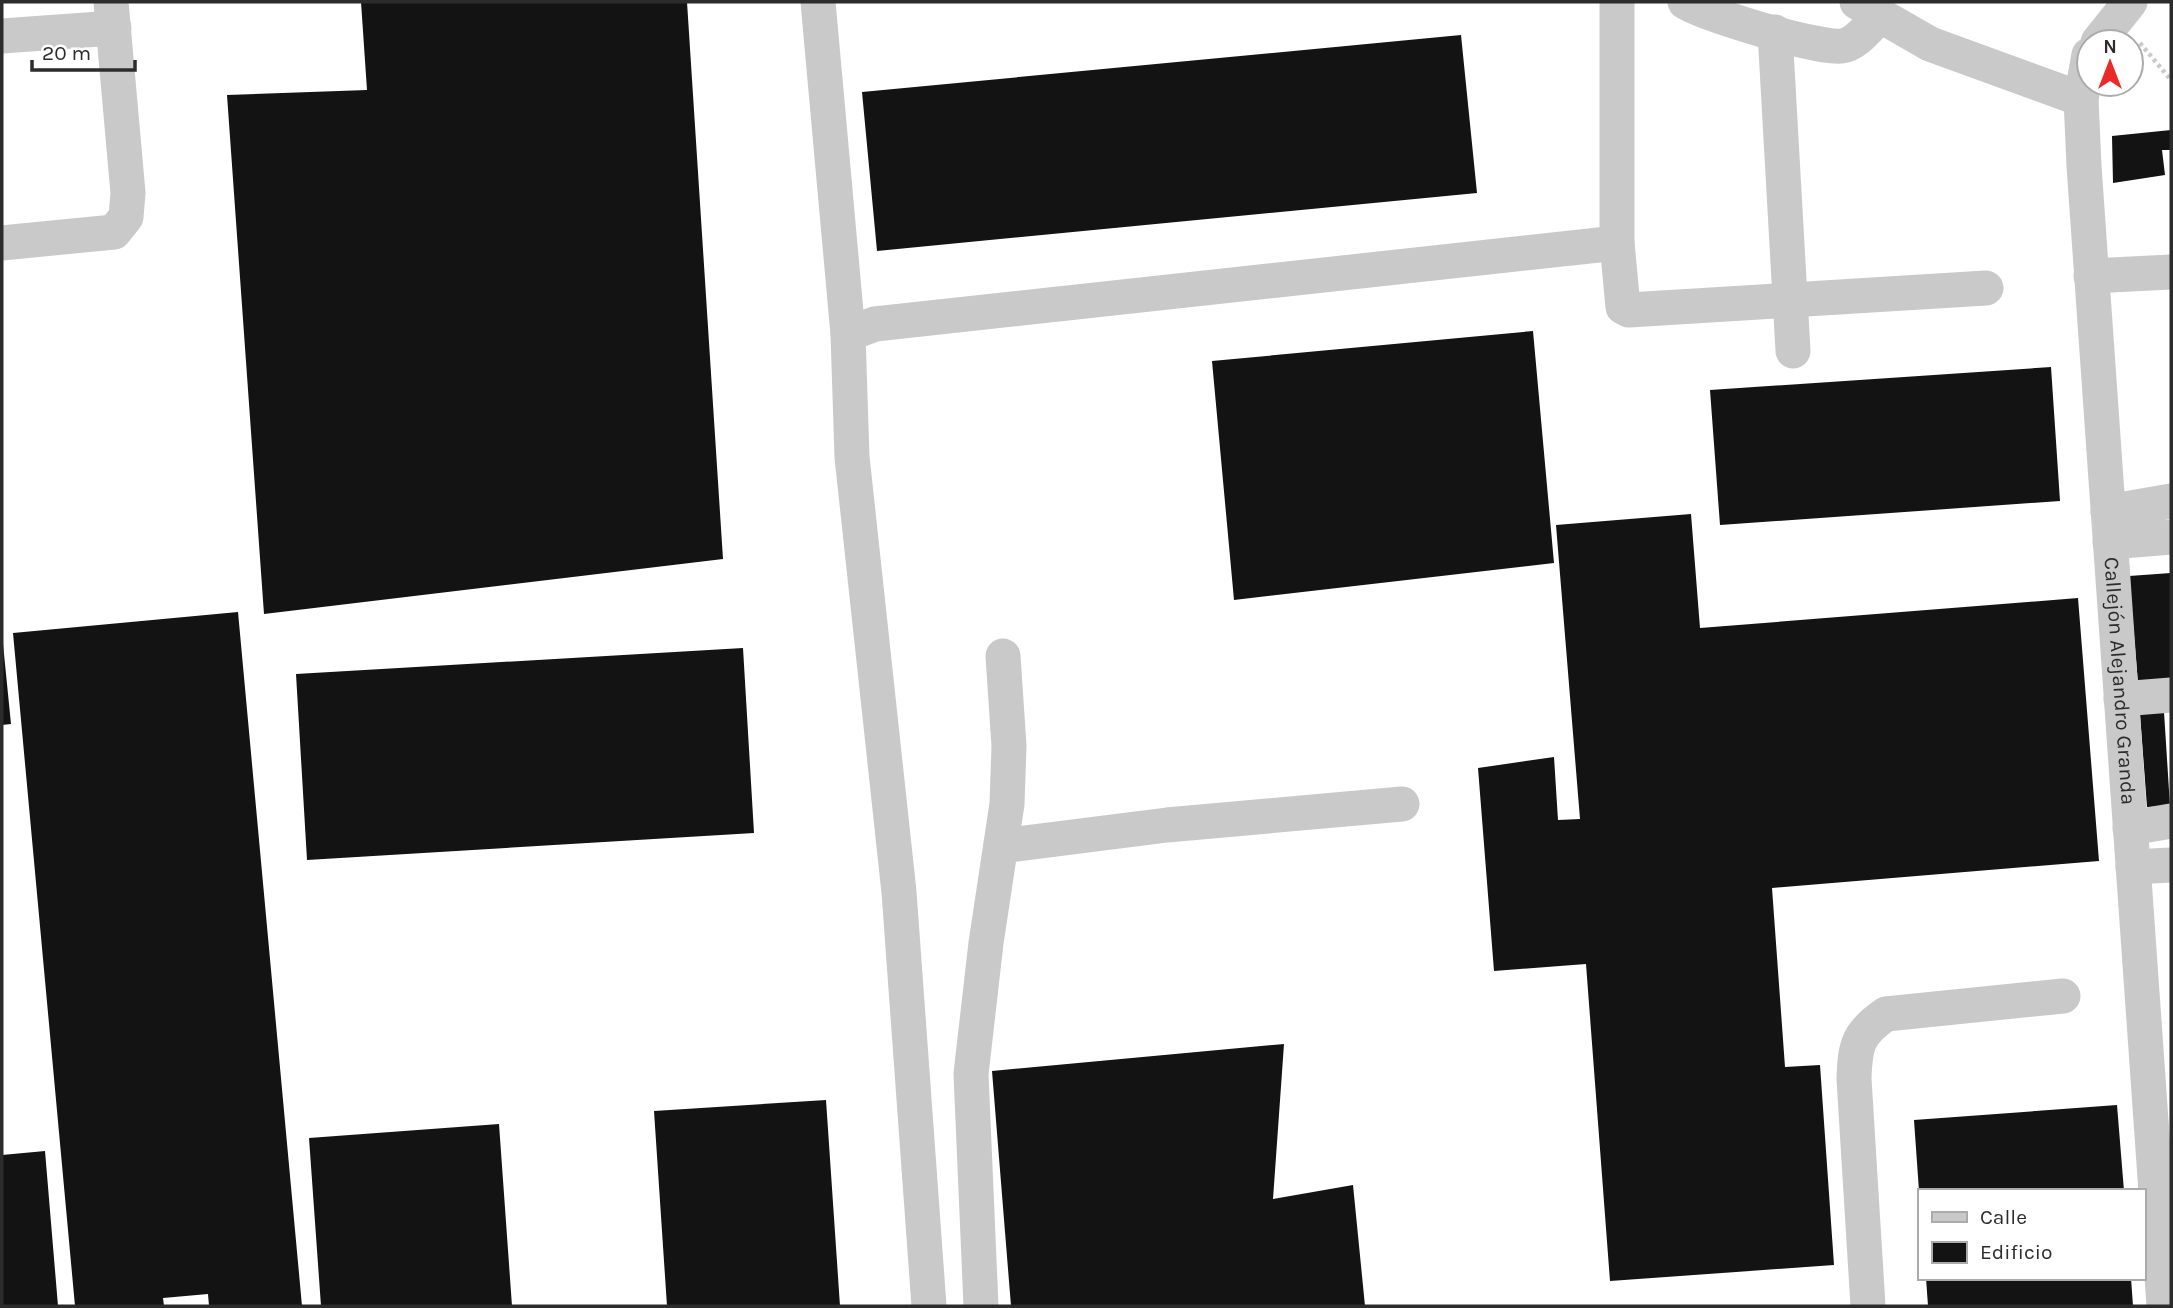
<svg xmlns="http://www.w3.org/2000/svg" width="2173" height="1308" font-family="Karla,sans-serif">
  <rect width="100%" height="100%" fill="#fff"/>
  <path fill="#131313" d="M 361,2 L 687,2 L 723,559 L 264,614 L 227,95 L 367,90 Z
    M 1461,35 L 1477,193 L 877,251 L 862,92 Z
    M 2171,130 L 2171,150 L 2162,150 L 2165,175 L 2113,183 L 2112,136 Z
    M 1533,331 L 1554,563 L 1234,600 L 1212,361 Z
    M 2051,367 L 2060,501 L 1720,525 L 1710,390 Z
    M 1691,514 L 1700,628 L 2078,598 L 2099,861 L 1772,888 L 1785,1067 L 1820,1065 L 1834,1265 L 1610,1281 L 1586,964 L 1494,971 L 1478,768 L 1554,757 L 1558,820 L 1580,819 L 1556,525 Z
    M 2171,573 L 2171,680 L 2138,683 L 2129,576 Z
    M 238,612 L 302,1306 L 209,1306 L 208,1294 L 163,1298 L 164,1306 L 75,1306 L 13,633 Z
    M 2,634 L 11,724 L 2,725 Z
    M 743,648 L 754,833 L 307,860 L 296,674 Z
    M 2164,712 L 2170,806 L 2147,807 L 2140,714 Z
    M 1284,1044 L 1273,1199 L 1353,1185 L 1365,1306 L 1011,1306 L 992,1071 Z
    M 826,1100 L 840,1306 L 667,1306 L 654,1111 Z
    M 2117,1105 L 2124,1191 L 1919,1191 L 1914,1120 Z
    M 499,1124 L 512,1306 L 321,1306 L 309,1138 Z
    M 45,1151 L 58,1306 L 2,1306 L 2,1155 Z
    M 1926,1278 L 2131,1278 L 2133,1306 L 1928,1306 Z"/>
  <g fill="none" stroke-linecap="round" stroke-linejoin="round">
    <path stroke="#c9c9c9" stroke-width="4.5" stroke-dasharray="3.5 3.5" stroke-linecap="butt" d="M 2140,43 L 2171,80"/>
    <g stroke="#c9c9c9" stroke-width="35">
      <path d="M 818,2 L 848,334 L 852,457 L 899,892 L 929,1306"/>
      <path d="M 1685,2 C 1707,15 1818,49 1842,46 C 1857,44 1870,25 1880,16"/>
      <path d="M 1857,2 L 1930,44 L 2081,99"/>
      <path d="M 1775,32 L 1793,351"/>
      <path d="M 2,36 L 114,28"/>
      <path d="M 2098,42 L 2130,2"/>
      <path id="s1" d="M 2089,55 L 2081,99 L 2084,166 L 2164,1306"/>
      <path d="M 2,243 L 114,232 L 126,217 L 128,193 L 111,2"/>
      <path d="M 1617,243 L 1623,307 L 1629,310 L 1986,288"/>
      <path d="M 2091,276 L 2171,272"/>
      <path d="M 848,334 L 875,324 L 1617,243 L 1617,2"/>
      <path d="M 2108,512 L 2171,501"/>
      <path d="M 2110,542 L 2171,537"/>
      <path d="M 2121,699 L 2171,695"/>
      <path d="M 2130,828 L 2171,821"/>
      <path d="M 1001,846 L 1167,825 L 1402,804"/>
      <path d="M 2133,867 L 2171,865"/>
      <path d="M 981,1306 L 971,1074 L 986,943 L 1007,804 L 1009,746 L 1003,656"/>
      <path d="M 1868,1306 L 1854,1079 C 1855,1045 1858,1033 1886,1014 L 2063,996"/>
    </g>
  </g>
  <g text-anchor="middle" stroke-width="7" stroke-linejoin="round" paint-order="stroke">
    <g font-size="21" fill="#2c2c2c" stroke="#fff">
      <text dy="7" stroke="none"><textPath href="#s1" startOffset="628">Callejón Alejandro Granda</textPath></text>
    </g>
  </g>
  <rect width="2173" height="1308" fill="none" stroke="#2c2c2c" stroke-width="7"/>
  <rect x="1918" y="1189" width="228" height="91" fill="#ffffff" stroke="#ababab" stroke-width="2"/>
  <rect x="1932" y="1212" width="35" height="10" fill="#c9c9c9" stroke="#ababab" stroke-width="2"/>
  <text x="1980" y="1224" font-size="21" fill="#2c2c2c">Calle</text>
  <rect x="1932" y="1242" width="35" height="21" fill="#131313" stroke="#ababab" stroke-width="2"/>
  <text x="1980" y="1259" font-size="21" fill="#2c2c2c">Edificio</text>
  <g transform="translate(2110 63)"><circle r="33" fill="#ffffff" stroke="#ababab" stroke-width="2"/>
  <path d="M0-5L12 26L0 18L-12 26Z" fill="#eb2a27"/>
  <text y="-10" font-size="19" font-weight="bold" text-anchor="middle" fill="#2c2c2c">N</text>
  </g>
  <path d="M32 60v10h103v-10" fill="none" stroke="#2c2c2c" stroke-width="3.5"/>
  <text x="42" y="60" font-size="21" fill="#2c2c2c" stroke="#ffffff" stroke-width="5" paint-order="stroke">20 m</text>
</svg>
